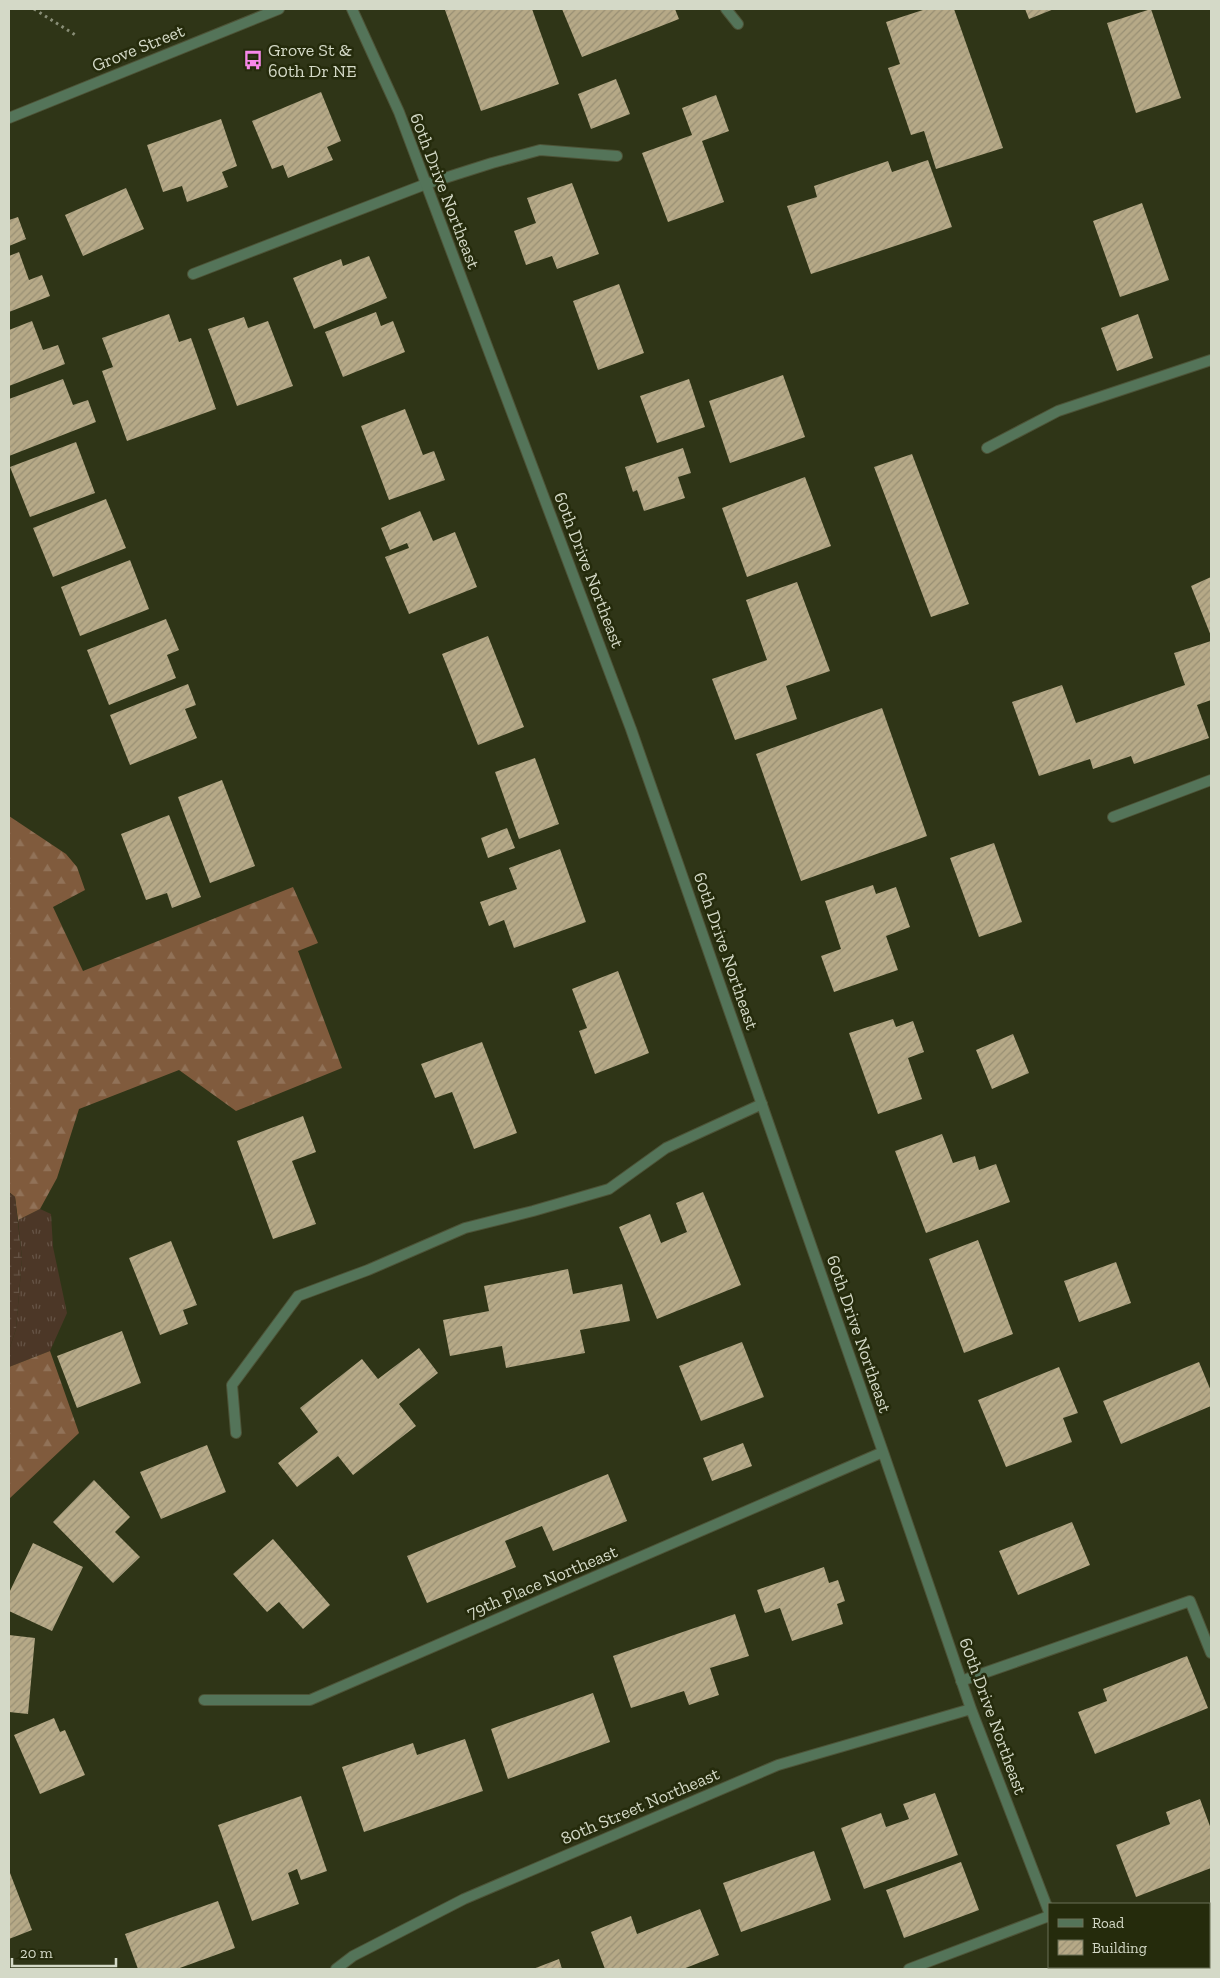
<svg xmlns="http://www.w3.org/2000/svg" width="1220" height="1978" font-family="'Zilla Slab',serif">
  <defs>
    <pattern id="grass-tufts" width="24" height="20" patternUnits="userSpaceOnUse" patternTransform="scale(1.25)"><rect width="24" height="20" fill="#4c3727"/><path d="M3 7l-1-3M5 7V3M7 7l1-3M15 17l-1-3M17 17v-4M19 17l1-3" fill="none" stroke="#655345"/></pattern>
    <pattern id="forest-firs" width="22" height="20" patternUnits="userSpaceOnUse" patternTransform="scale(1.25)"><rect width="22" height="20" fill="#805b3d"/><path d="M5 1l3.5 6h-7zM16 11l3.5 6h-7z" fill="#917258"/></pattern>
    <pattern id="wetland-marsh" width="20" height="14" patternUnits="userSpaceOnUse" patternTransform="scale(1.25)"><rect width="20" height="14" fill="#4c3727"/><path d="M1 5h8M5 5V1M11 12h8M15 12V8" fill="none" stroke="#655345"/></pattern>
    <pattern id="building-hatch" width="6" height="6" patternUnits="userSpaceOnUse" patternTransform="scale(1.25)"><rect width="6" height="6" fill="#b6a987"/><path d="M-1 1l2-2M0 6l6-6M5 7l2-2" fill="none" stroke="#988f74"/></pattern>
  </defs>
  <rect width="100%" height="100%" fill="#2f3517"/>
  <path fill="url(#grass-tufts)" d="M 40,1209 L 51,1214 L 53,1247 L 67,1313 L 50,1351 L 9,1367 L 9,1350 L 16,1329 L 22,1259 L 18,1220 Z"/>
  <path fill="url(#forest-firs)" d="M 9,816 L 66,854 L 77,867 L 85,890 L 53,907 L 83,971 L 293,887 L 318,943 L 298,951 L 342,1068 L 236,1111 L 179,1070 L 79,1109 L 57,1178 L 40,1209 L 18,1220 L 15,1197 L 9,1192 Z
    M 50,1351 L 79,1433 L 9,1499 L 9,1367 Z"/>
  <path fill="url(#wetland-marsh)" d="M 9,1192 L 15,1197 L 22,1259 L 16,1329 L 9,1350 Z"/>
  <path fill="url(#building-hatch)" d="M 448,9 L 532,9 L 559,84 L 481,111 L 445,10 Z
    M 562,9 L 675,9 L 679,19 L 582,57 Z
    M 926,9 L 954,9 L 1003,148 L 936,169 L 924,131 L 911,135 L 888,68 L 900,64 L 886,22 Z
    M 1025,9 L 1054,9 L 1029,19 Z
    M 1151,9 L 1181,98 L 1136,113 L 1107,23 Z
    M 616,79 L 630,114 L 591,129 L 578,94 Z
    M 321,92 L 341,141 L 327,147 L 333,160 L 288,178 L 283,165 L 272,169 L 252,121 Z
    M 716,95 L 729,131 L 702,141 L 724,202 L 668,222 L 642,153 L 692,135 L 682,108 Z
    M 221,119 L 237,166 L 222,172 L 228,187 L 187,202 L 182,186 L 163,192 L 147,145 Z
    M 928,160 L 952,227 L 811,274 L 787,206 L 817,197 L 814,186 L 888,161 L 892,172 Z
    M 572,183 L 599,254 L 557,269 L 552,256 L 526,265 L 514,231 L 536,223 L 527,198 Z
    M 126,188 L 144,229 L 83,256 L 65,215 Z
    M 1142,203 L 1169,280 L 1120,297 L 1093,221 Z
    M 18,217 L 26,239 L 9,246 L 9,220 Z
    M 19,252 L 29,280 L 42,275 L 50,296 L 9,312 L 9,256 Z
    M 369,256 L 387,298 L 314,329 L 293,278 L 341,259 L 343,266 Z
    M 619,284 L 644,353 L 598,370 L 573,301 Z
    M 376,312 L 381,326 L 393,321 L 405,352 L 343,377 L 325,332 Z
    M 169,314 L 179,342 L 191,338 L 216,409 L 127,441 L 102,371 L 113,367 L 102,338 Z
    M 1138,314 L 1153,358 L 1117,371 L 1101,328 Z
    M 244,317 L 248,328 L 268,321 L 293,386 L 237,406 L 208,329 Z
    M 32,321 L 43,350 L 58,345 L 65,364 L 9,386 L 9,330 Z
    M 783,375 L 805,437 L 730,463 L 709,401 Z
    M 63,379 L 73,405 L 88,400 L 96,422 L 9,456 L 9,399 Z
    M 689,379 L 705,427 L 657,443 L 640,396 Z
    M 405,409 L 423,455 L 434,451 L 445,480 L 389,500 L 361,426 Z
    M 76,442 L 95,493 L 30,517 L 10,467 Z
    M 683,448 L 691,473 L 678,477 L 685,498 L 644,511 L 637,490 L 633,492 L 625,467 Z
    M 912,454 L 969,604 L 931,617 L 874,467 Z
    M 805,477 L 831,546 L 747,577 L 722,508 Z
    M 106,499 L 126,548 L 53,577 L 33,528 Z
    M 420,511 L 433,541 L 455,532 L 477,587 L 409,614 L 385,557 L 409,548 L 407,543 L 390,550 L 381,528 Z
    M 130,560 L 149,609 L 80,636 L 61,587 Z
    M 1211,577 L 1211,636 L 1191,586 Z
    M 797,582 L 830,671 L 786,686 L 797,719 L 735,740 L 712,679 L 767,660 L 746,600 Z
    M 166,619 L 179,650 L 167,655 L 176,678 L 109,705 L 87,650 Z
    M 488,636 L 524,727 L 478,745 L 442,654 Z
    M 1211,641 L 1211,700 L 1197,705 L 1209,738 L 1134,764 L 1131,756 L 1093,769 L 1090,759 L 1039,776 L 1012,702 L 1062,685 L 1076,723 L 1185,685 L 1174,653 Z
    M 188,684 L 196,705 L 185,709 L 197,738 L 130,765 L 110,715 Z
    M 882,708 L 927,836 L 801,881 L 756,754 Z
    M 535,758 L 559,824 L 519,839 L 495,772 Z
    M 222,780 L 255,866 L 210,883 L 178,797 Z
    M 169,815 L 201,897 L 172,908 L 167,893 L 146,900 L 121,834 Z
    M 507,828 L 515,848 L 488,858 L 481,838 Z
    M 994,843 L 1022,922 L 979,937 L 950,858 Z
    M 560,849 L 586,922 L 514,948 L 504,920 L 489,926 L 480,902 L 517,889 L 509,868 Z
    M 873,885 L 876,894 L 896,887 L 910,927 L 886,936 L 898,970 L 834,992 L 821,956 L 841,949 L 825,901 Z
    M 618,971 L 649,1053 L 595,1074 L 579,1031 L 587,1028 L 572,989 Z
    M 893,1019 L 896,1027 L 913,1021 L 924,1052 L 908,1058 L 922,1099 L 878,1114 L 849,1033 Z
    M 1013,1034 L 1029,1073 L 992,1089 L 976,1050 Z
    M 482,1042 L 517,1133 L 474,1149 L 452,1092 L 435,1098 L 421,1064 Z
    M 303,1116 L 316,1152 L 292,1161 L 316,1224 L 273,1239 L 237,1141 Z
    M 942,1134 L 953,1163 L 975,1156 L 979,1170 L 996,1164 L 1010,1202 L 926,1233 L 895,1151 Z
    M 703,1192 L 741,1285 L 657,1319 L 619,1227 L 650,1214 L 661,1243 L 687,1232 L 676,1203 Z
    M 978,1240 L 1013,1334 L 964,1353 L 929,1259 Z
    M 171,1241 L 197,1305 L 183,1310 L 188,1324 L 160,1335 L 129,1258 Z
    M 1116,1262 L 1131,1303 L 1079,1322 L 1064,1281 Z
    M 568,1269 L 573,1294 L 622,1284 L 630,1321 L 580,1330 L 585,1353 L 506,1368 L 502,1346 L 450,1356 L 443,1320 L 489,1311 L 484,1286 Z
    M 122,1331 L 141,1383 L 77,1408 L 57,1356 Z
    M 742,1342 L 764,1397 L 701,1421 L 679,1366 Z
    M 419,1348 L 438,1373 L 399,1404 L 416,1426 L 353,1475 L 338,1456 L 297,1487 L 278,1463 L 318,1432 L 300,1408 L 362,1359 L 378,1379 Z
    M 1199,1362 L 1211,1391 L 1211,1406 L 1121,1444 L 1103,1401 Z
    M 1059,1367 L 1078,1413 L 1063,1418 L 1072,1442 L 1006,1467 L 978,1400 Z
    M 743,1443 L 752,1466 L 712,1481 L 703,1458 Z
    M 207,1445 L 226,1492 L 161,1519 L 140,1472 Z
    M 608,1474 L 627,1521 L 553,1551 L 542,1526 L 505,1541 L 516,1567 L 427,1603 L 407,1556 Z
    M 94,1480 L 130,1517 L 115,1532 L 140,1557 L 113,1583 L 53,1522 Z
    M 1072,1522 L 1090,1565 L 1018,1595 L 999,1551 Z
    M 273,1539 L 330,1605 L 303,1629 L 279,1602 L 267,1612 L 233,1574 Z
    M 33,1543 L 83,1567 L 52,1631 L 9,1611 L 9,1593 Z
    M 824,1567 L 829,1583 L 838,1580 L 845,1601 L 837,1604 L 843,1624 L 792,1641 L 780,1608 L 765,1613 L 757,1590 Z
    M 735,1614 L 749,1656 L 710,1668 L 719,1695 L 689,1705 L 684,1691 L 631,1708 L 613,1656 Z
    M 9,1635 L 35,1638 L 28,1714 L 9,1712 Z
    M 1187,1656 L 1208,1708 L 1095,1754 L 1078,1712 L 1107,1701 L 1103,1689 Z
    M 593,1693 L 610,1742 L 508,1779 L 491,1729 Z
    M 54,1718 L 60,1732 L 65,1730 L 85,1775 L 40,1794 L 14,1735 Z
    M 465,1739 L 483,1791 L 364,1832 L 342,1767 L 413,1743 L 417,1755 Z
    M 935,1793 L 958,1855 L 864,1889 L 841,1828 L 881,1813 L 886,1827 L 909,1819 L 903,1804 Z
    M 301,1796 L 327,1871 L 301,1880 L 297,1869 L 288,1873 L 299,1904 L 252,1921 L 218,1825 Z
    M 1200,1799 L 1211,1829 L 1211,1868 L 1136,1897 L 1116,1845 L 1170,1824 L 1166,1812 Z
    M 814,1851 L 831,1900 L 741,1932 L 723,1883 Z
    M 961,1862 L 979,1910 L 904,1938 L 886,1890 Z
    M 9,1873 L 10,1873 L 32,1930 L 9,1939 Z
    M 218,1901 L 235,1948 L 177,1969 L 138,1969 L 125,1934 Z
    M 700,1909 L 719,1955 L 683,1969 L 605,1969 L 591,1932 L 631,1916 L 637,1934 Z
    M 1209,1947 L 1211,1953 L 1211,1969 L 1165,1969 L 1164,1967 L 1209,1967 Z
    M 559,1959 L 562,1969 L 533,1969 Z"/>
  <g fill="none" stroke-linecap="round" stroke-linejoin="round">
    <defs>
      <path id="service" d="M 726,9 L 738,24
        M 193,274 L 426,184 L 492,163 L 540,150 L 617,156
        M 987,448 L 1058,411 L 1211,360
        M 1113,817 L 1211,780
        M 236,1433 L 232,1385 L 298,1296 L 368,1270 L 465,1228 L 533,1211 L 609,1189 L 666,1148 L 762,1104
        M 961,1681 L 1190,1601 L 1211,1653
        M 909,1969 L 1049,1916"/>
      <path id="minor" d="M 352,9 L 399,112 L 631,729 L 883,1452 L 971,1709 L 1049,1912
        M 204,1700 L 310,1700 L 883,1452
        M 1069,1967 L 1070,1969
        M 336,1969 L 353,1956 L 464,1899 L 778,1765 L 971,1709"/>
      <path id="tertiary" d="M 9,118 L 279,9"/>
    </defs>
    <use href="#service" stroke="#4d5337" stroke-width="12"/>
    <use href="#minor" stroke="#4d5337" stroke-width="12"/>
    <use href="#tertiary" stroke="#4d5337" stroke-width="12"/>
    <path stroke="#898e77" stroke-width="3" stroke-dasharray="2.5 4" stroke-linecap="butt" d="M 34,9 L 77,36"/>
    <use href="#service" stroke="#547459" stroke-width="10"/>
    <use href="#minor" stroke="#547459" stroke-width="10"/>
    <use href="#tertiary" stroke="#547459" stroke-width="10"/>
  </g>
  <defs>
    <symbol id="bus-bare" viewBox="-9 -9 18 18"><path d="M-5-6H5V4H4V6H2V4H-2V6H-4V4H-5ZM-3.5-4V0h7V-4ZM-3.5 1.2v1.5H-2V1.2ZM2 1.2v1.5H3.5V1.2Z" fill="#f888ea" stroke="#252b0c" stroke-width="2.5" paint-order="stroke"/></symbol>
  </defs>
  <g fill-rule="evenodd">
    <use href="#bus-bare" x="239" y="46" width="28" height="28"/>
  </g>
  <g text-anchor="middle" stroke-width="5" stroke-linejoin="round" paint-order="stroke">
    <g font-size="18" fill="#d4d9c7" stroke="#252b0c">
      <text transform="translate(138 48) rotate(-22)" y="6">Grove Street</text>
      <text transform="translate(445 191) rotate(69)" y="6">60th Drive Northeast</text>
      <text transform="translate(589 570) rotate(69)" y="6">60th Drive Northeast</text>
      <text transform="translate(726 951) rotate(71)" y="6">60th Drive Northeast</text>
      <text transform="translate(859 1334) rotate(71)" y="6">60th Drive Northeast</text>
      <text transform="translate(542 1582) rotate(-23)" y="6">79th Place Northeast</text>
      <text transform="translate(993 1716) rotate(70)" y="6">60th Drive Northeast</text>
      <text transform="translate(640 1806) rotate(-23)" y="6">80th Street Northeast</text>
    </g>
    <g font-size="18" fill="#d4d9c7" stroke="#252b0c" text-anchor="start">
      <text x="268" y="56">Grove St &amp;<tspan x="268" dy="21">60th Dr NE</tspan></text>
    </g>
  </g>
  <rect width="1220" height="1978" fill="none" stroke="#d4d9c7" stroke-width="20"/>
  <rect x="1048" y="1903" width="162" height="65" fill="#252b0c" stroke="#6b7157"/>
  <rect x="1058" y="1919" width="25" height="8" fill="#547459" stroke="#6b7157"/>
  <text x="1092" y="1928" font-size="15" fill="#d4d9c7">Road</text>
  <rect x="1058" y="1940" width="25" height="15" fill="url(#building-hatch)" stroke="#6b7157"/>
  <text x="1092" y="1953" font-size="15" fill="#d4d9c7">Building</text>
  <path d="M12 1958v8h104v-8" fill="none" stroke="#d4d9c7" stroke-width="2.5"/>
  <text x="20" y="1958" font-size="15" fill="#d4d9c7" stroke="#252b0c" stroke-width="4" paint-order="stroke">20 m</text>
</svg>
